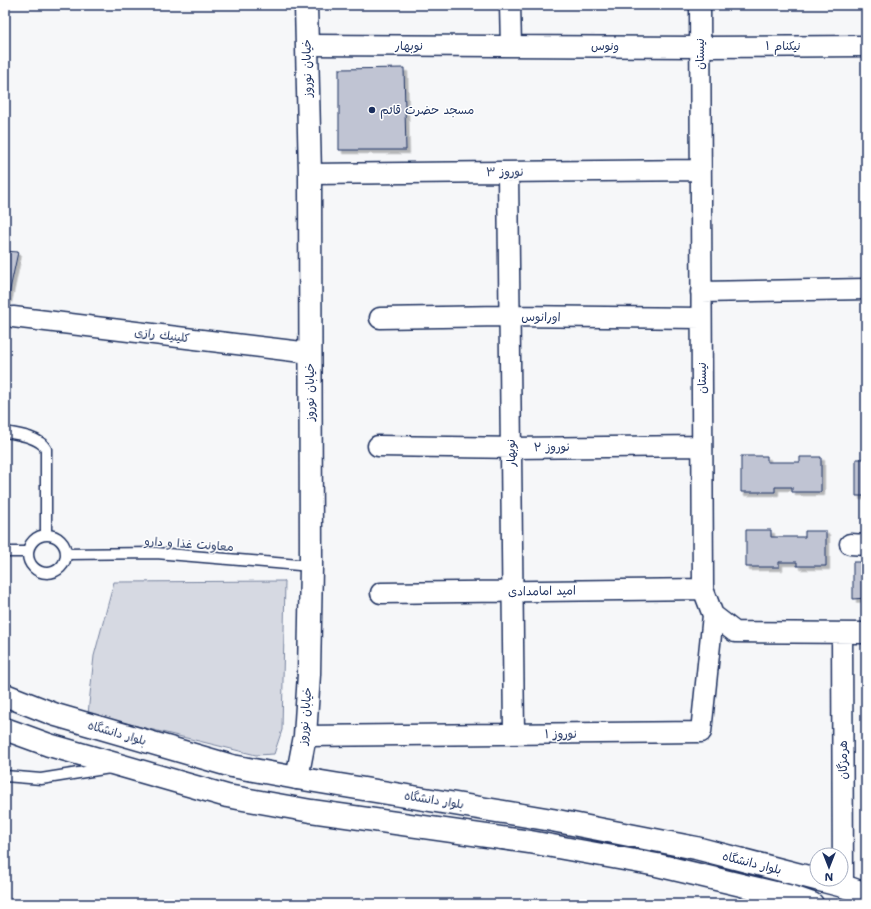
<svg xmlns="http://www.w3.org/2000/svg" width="871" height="909" font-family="'Shantell Sans','Playpen Sans Arabic',sans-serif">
  <defs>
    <filter id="shadow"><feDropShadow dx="3.5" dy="3.5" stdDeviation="0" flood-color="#0004"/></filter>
  </defs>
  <rect width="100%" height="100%" fill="#f6f7f9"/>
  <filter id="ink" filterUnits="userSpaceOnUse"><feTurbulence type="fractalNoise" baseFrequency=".025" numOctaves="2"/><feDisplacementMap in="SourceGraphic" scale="8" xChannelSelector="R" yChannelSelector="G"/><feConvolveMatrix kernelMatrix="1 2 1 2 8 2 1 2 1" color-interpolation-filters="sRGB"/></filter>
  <g filter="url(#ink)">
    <path fill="#d6d9e2" stroke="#7884a0" d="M 285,581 L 282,730 L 274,754 L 256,755 L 88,714 L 94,656 L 114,582 Z"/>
    <path fill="#c0c4d3" stroke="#1b2f5e" filter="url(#shadow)" d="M 404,68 L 406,150 L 339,150 L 339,69 Z
      M 5,251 L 18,252 L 5,313 Z
      M 741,456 L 767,456 L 767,462 L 800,462 L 800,457 L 821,457 L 821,492 L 792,492 L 792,487 L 775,487 L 775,492 L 741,492 Z
      M 856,459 L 866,459 L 866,496 L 856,496 Z
      M 746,530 L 771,530 L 771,537 L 805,537 L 805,531 L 826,531 L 826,566 L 797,566 L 797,562 L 779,562 L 779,567 L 746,567 Z
      M 853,562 L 866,562 L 866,598 L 853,599 Z"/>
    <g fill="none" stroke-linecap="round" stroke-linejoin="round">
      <defs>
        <path id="service" d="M 5,432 C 17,434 40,437 46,449 L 46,535
          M28 554a19 19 0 1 1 38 0a19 19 0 1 1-38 0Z
          M 5,552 L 27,552
          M 66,554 L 156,553 L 311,566
          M 5,776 L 41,779 L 110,768"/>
        <path id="minor" d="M 510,5 L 511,46
          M 700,5 L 703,589 L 713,615 L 735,632 L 866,633
          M 307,45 L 700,47 L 866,46
          M 508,172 L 514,734
          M 310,174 L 701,170
          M 701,292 L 866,289
          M 13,317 L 310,353
          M 380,318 L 510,316 L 701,318
          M 378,446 L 511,448 L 702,446
          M 850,544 L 866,545
          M 381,593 L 703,589
          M 842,633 L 843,886
          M 305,736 L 701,732 L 713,615"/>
        <path id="tertiary" d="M 297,778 L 305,736 L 309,674 L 311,566 L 310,174 L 306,5"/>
        <path id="secondary" d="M 5,695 L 56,715 L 232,766 L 297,778 L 552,820 L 696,848 L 843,886 L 866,894
          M 5,729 L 49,745 L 227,796 L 311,811 L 530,842 L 657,865 L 792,897 L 812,904"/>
      </defs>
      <use href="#service" stroke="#1b2f5e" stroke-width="13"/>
      <use href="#minor" stroke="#1b2f5e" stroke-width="23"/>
      <use href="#tertiary" stroke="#1b2f5e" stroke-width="25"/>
      <use href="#secondary" stroke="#1b2f5e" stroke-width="25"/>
      <use href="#service" stroke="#fff" stroke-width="10"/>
      <use href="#minor" stroke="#fff" stroke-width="20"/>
      <use href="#tertiary" stroke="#fff" stroke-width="22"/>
      <use href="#secondary" stroke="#fff" stroke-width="22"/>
    </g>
  </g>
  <circle fill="#1b2f5e" stroke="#fff" stroke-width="1.5" cx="372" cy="110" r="4"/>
  <g text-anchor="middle" stroke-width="3" stroke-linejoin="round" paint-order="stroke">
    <g font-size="12" fill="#1b2f5e" stroke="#fff">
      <text x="409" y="50">نوبهار</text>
      <text x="605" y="50">ونوس</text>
      <text x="783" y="50">نیکنام ۱</text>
      <text transform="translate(700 54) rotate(-90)" y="4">نیستان</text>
      <text transform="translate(307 68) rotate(-91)" y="4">خیابان نوروز</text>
      <text transform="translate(505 172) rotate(-1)" y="4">نوروز ۳</text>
      <text transform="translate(541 317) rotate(1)" y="4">اورانوس</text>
      <text transform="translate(162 335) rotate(7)" y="4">كلينيك رازی</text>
      <text transform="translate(702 378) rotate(-90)" y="4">نیستان</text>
      <text transform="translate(310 392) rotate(-90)" y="4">خیابان نوروز</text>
      <text transform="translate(552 447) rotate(-1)" y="4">نوروز ۲</text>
      <text transform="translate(511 453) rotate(-91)" y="4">نوبهار</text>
      <text transform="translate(189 544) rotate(4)" y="4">معاونت غذا و دارو</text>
      <text transform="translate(542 591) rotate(-1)" y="4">امید امامدادی</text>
      <text transform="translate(305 716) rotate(-85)" y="4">خیابان نوروز</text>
      <text transform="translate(117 733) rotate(16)" y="4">بلوار دانشگاه</text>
      <text transform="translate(561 734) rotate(-1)" y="4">نوروز ۱</text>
      <text transform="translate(843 760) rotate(-90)" y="4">هرمزگان</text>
      <text transform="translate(434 800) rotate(9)" y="4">بلوار دانشگاه</text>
      <text transform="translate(752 863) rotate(14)" y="4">بلوار دانشگاه</text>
    </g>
    <g font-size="12" fill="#1b2f5e" stroke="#fff" text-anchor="start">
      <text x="380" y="114">مسجد حضرت قائم</text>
    </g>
  </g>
  <rect width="871" height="909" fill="none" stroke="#fff" stroke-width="20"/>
  <rect x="10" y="10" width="851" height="889" fill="none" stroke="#1b2f5e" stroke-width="1.5" filter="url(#ink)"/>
  <g transform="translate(829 867) rotate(180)"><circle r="19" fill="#ffffff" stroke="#a4acbf"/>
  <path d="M0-3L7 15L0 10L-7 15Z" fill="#1b2f5e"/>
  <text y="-6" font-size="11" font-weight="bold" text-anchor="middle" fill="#1b2f5e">N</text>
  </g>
</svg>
